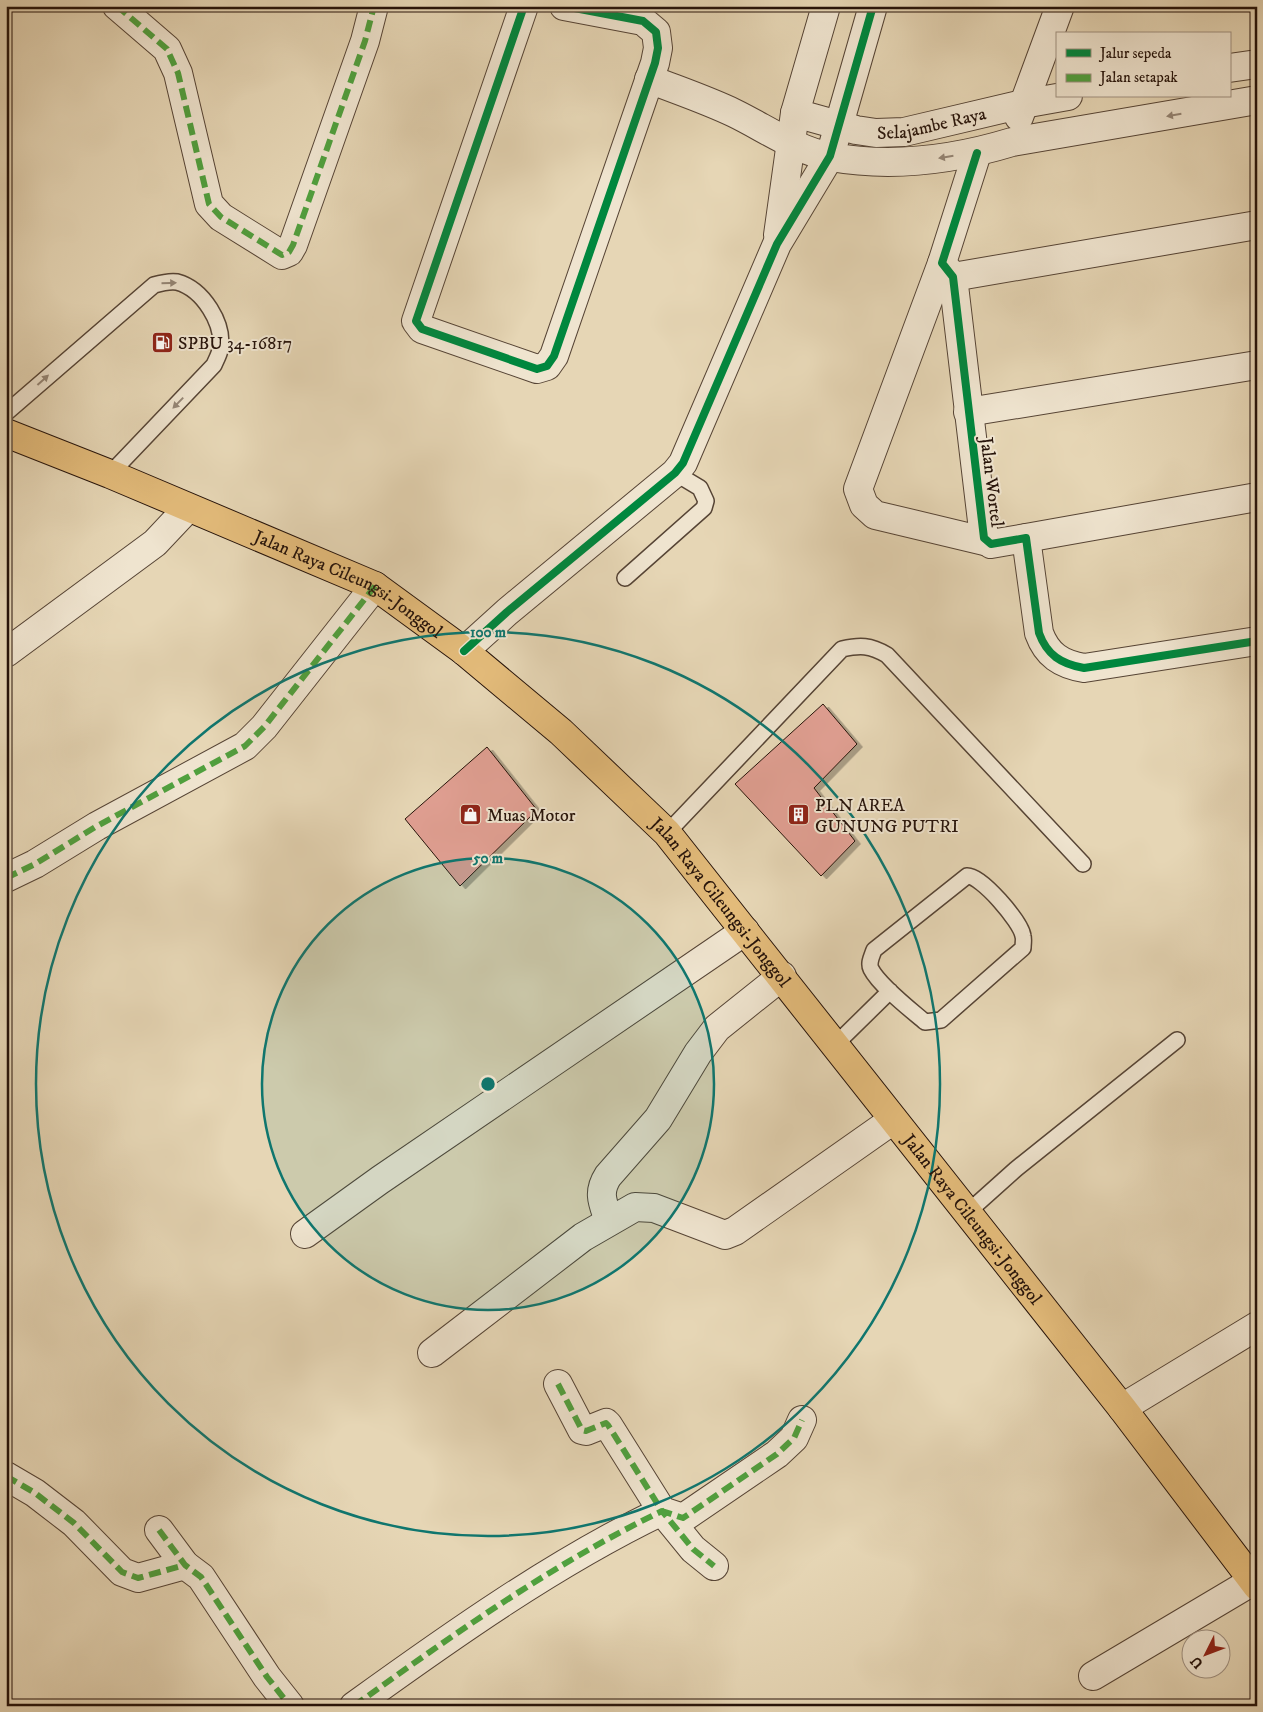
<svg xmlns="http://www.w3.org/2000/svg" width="1263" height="1712" font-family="'IM FELL DW Pica',serif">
  <defs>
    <filter id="shadow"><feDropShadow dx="5.5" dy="3" stdDeviation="0" flood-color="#0004"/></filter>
  </defs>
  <rect width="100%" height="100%" fill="#e6d6b5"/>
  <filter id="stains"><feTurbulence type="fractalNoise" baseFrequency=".004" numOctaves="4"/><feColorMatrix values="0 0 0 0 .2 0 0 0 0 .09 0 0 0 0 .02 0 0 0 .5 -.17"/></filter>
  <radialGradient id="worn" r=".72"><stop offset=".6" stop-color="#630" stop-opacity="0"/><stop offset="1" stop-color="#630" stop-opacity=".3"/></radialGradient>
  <path fill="#e09f92" stroke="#26130a" filter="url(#shadow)" d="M 823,704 L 857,744 L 814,788 L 855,841 L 821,876 L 735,784 Z
    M 487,747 L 537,810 L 460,886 L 405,819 Z"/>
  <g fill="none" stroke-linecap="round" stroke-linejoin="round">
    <defs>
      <path id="service" d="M 6,413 L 154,285 C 161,283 170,281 177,282 C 203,289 225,324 220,350 C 219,355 216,360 214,365 L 110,474
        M 625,578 L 704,508 L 706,501 L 700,488 L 675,473
        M 667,833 L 842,649 C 860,645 870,645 887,655 L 1083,864
        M 967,876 C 981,875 1021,922 1023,936 C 1024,939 1023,944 1023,948 L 941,1020 L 925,1022 C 911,1010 879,985 871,969 C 868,963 872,956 874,950 Z
        M 835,1045 L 890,991
        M 968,1212 L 1016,1169 L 1177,1040"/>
      <g id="minor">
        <path d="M 117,6 L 167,49 L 178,73 L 209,204 L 221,217 L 282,255 L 289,252 L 293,245 L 365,41 L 374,6"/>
        <path d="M 524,6 L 416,321 L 422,329 L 537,369 L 547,366 L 554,356 L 655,63 L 658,48 L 656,32 L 643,21 L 564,6"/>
        <path d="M 1229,68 L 1257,64"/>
        <path d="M 649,79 C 677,90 707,100 734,113 C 765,128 797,151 831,157 C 893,168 953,160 1012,142 L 1257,100"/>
        <path id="s1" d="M 795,113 L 856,130 L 876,133 L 904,132 L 1023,104 L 1068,96"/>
        <path d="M 1019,117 L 1060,6"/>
        <path d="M 977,153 L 942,263 L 953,277 L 984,538 L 991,544 L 1026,538 L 1039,633 C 1047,655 1061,664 1084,668 L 1257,641"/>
        <path d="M 778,235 L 795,113 L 826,6"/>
        <path d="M 942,263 L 858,489 L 864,505 L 875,515 L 988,542"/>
        <path d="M 953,277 L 1257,225"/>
        <path d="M 968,412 L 1257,365"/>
        <path d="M 1026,538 L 1257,497"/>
        <path d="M 464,651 L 507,612 L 675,473 L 683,463 L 777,244 L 830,156 L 873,6"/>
        <path d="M 6,653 L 155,543 L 188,508"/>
        <path d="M 6,878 L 35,864 L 97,826 L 245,746 L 264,727 L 375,586"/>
        <path d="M 609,1221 C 603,1203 597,1193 608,1176 L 658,1119 L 698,1053 L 717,1028 L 782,976"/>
        <path d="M 305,1234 L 380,1180 L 745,931"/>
        <path d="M 432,1353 L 583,1237 L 635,1207 L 654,1208 L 725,1235 L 735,1231 L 893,1120"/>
        <path d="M 558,1384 L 582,1430 L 586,1431 L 606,1423 L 608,1425 L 662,1511 L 683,1518 L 777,1454 L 794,1438 L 802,1420"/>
        <path d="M 1122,1408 L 1257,1326"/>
        <path d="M 6,1476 L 35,1493 L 74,1523 L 122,1572 L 138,1578 L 185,1565"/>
        <path d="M 159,1530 L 185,1565 L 201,1577 L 267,1677 L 290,1706"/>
        <path d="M 1093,1676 L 1253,1581"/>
        <path d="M 354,1706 C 451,1636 554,1563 662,1511 L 693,1549 L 714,1566"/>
      </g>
      <g id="primary">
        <path id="s2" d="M 6,433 L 110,474 L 375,586 L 464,651 L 561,732 L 667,833 L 1122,1408 L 1257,1586"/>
      </g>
    </defs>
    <use href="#service" stroke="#564435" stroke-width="18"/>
    <use href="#minor" stroke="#564435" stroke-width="30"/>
    <use href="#primary" stroke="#26130a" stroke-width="30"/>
    <use href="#service" stroke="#efe4cf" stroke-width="15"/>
    <use href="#minor" stroke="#efe4cf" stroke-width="28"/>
    <use href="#primary" stroke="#e3bb7a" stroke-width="28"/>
    <path stroke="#50a03e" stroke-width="6" stroke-dasharray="12 6" stroke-linecap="butt" d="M 117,6 L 167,49 L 178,73 L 209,204 L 221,217 L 282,255 L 289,252 L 293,245 L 365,41 L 374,6
      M 6,878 L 35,864 L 97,826 L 245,746 L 264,727 L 375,586
      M 558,1384 L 582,1430 L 586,1431 L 606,1423 L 608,1425 L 662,1511 L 683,1518 L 777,1454 L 794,1438 L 802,1420
      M 6,1476 L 35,1493 L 74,1523 L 122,1572 L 138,1578 L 185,1565
      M 159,1530 L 185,1565 L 201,1577 L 267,1677 L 290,1706
      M 354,1706 C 451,1636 554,1563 662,1511 L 693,1549 L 714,1566"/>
    <defs>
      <path id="cycleway" d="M 524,6 L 416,321 L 422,329 L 537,369 L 547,366 L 554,356 L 655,63 L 658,48 L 656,32 L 643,21 L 564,6
        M 977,153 L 942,263 L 953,277 L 984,538 L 991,544 L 1026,538 L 1039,633 C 1047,655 1061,664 1084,668 L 1257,641
        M 464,651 L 507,612 L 675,473 L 683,463 L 777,244 L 830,156 L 873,6"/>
    </defs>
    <use href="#cycleway" stroke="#efe4cf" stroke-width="11"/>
    <use href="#cycleway" stroke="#00873e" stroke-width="8"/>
  </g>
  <defs><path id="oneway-solid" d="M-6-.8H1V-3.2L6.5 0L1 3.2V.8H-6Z" transform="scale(1.25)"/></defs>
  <g fill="#958676">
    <use href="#oneway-solid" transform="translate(1174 115) rotate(170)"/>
    <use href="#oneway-solid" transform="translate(946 157) rotate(171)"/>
    <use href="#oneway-solid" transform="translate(169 283) rotate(-2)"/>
    <use href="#oneway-solid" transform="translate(43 380) rotate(-42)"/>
    <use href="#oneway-solid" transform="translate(178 403) rotate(134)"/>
  </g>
  <circle cx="488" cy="1084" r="226" fill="#0f766e" fill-opacity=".12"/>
  <g fill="none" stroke="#0f766e" stroke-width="2.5">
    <circle cx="488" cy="1084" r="226"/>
    <circle cx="488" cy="1084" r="452"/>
  </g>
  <defs>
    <symbol id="fuel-square" viewBox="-11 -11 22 22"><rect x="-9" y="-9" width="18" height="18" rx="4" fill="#8f2418" stroke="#efe4cf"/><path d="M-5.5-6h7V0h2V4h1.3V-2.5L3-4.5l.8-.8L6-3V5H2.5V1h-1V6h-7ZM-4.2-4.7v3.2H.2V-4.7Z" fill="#fff"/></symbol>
    <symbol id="shop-square" viewBox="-11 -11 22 22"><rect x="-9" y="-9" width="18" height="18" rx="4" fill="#8f2418" stroke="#efe4cf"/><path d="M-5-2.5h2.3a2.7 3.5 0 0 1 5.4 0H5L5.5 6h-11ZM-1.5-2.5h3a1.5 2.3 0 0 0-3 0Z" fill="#fff"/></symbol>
    <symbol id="building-square" viewBox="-11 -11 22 22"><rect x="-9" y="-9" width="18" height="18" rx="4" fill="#8f2418" stroke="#efe4cf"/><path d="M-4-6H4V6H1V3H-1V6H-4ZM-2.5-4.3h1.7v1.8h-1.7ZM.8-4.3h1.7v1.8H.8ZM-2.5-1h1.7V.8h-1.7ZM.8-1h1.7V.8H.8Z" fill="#fff"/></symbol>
  </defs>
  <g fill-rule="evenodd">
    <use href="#fuel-square" x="150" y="330" width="25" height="25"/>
    <use href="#shop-square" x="458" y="802" width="25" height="25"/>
    <use href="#building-square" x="786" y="802" width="25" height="25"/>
  </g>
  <g text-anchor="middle" stroke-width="4" stroke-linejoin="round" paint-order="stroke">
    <g font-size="18" fill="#26130a" stroke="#efe4cf">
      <text dy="6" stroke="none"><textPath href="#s1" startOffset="140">Selajambe Raya</textPath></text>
      <text transform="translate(992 482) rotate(83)" y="6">Jalan Wortel</text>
      <text dy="6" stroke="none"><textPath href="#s2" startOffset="375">Jalan Raya Cileungsi-Jonggol</textPath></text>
      <text dy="6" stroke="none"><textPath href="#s2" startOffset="870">Jalan Raya Cileungsi-Jonggol</textPath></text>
      <text dy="6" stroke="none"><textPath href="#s2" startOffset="1275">Jalan Raya Cileungsi-Jonggol</textPath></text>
    </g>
    <g font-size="18" fill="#26130a" stroke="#efe4cf" text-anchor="start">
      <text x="178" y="349">SPBU 34-16817</text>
      <text x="815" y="811">PLN AREA<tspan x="815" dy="21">GUNUNG PUTRI</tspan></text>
      <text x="487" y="821">Muas Motor</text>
    </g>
  </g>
  <circle cx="488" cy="1084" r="8" fill="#0f766e" stroke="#efe4cf" stroke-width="2.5"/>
  <g font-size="15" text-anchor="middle" font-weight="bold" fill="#0f766e" stroke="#efe4cf" stroke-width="4" stroke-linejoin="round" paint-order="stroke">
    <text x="488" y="637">100 m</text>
    <text x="488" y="863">50 m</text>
  </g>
  <rect width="1263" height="1712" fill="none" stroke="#e6d6b5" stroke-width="25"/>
  <rect x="8" y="8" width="1248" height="1697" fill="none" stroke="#26130a" stroke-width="2.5"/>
  <rect x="12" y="12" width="1238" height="1687" fill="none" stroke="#26130a"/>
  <rect x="1056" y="32" width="175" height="65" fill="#efe4cf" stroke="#9f9080"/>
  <rect x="1066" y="49" width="25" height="8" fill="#00873e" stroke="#9f9080"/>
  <text x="1100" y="58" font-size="15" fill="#26130a">Jalur sepeda</text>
  <rect x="1066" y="74" width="25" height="8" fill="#50a03e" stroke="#9f9080"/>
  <text x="1100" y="82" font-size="15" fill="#26130a">Jalan setapak</text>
  <g transform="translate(1206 1654) rotate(228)"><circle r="24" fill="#efe4cf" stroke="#9f9080"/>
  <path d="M0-4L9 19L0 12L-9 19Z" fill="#8f2418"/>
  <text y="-8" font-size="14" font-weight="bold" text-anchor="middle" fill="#26130a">U</text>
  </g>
  <rect width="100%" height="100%" filter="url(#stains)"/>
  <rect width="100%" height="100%" fill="url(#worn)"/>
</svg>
